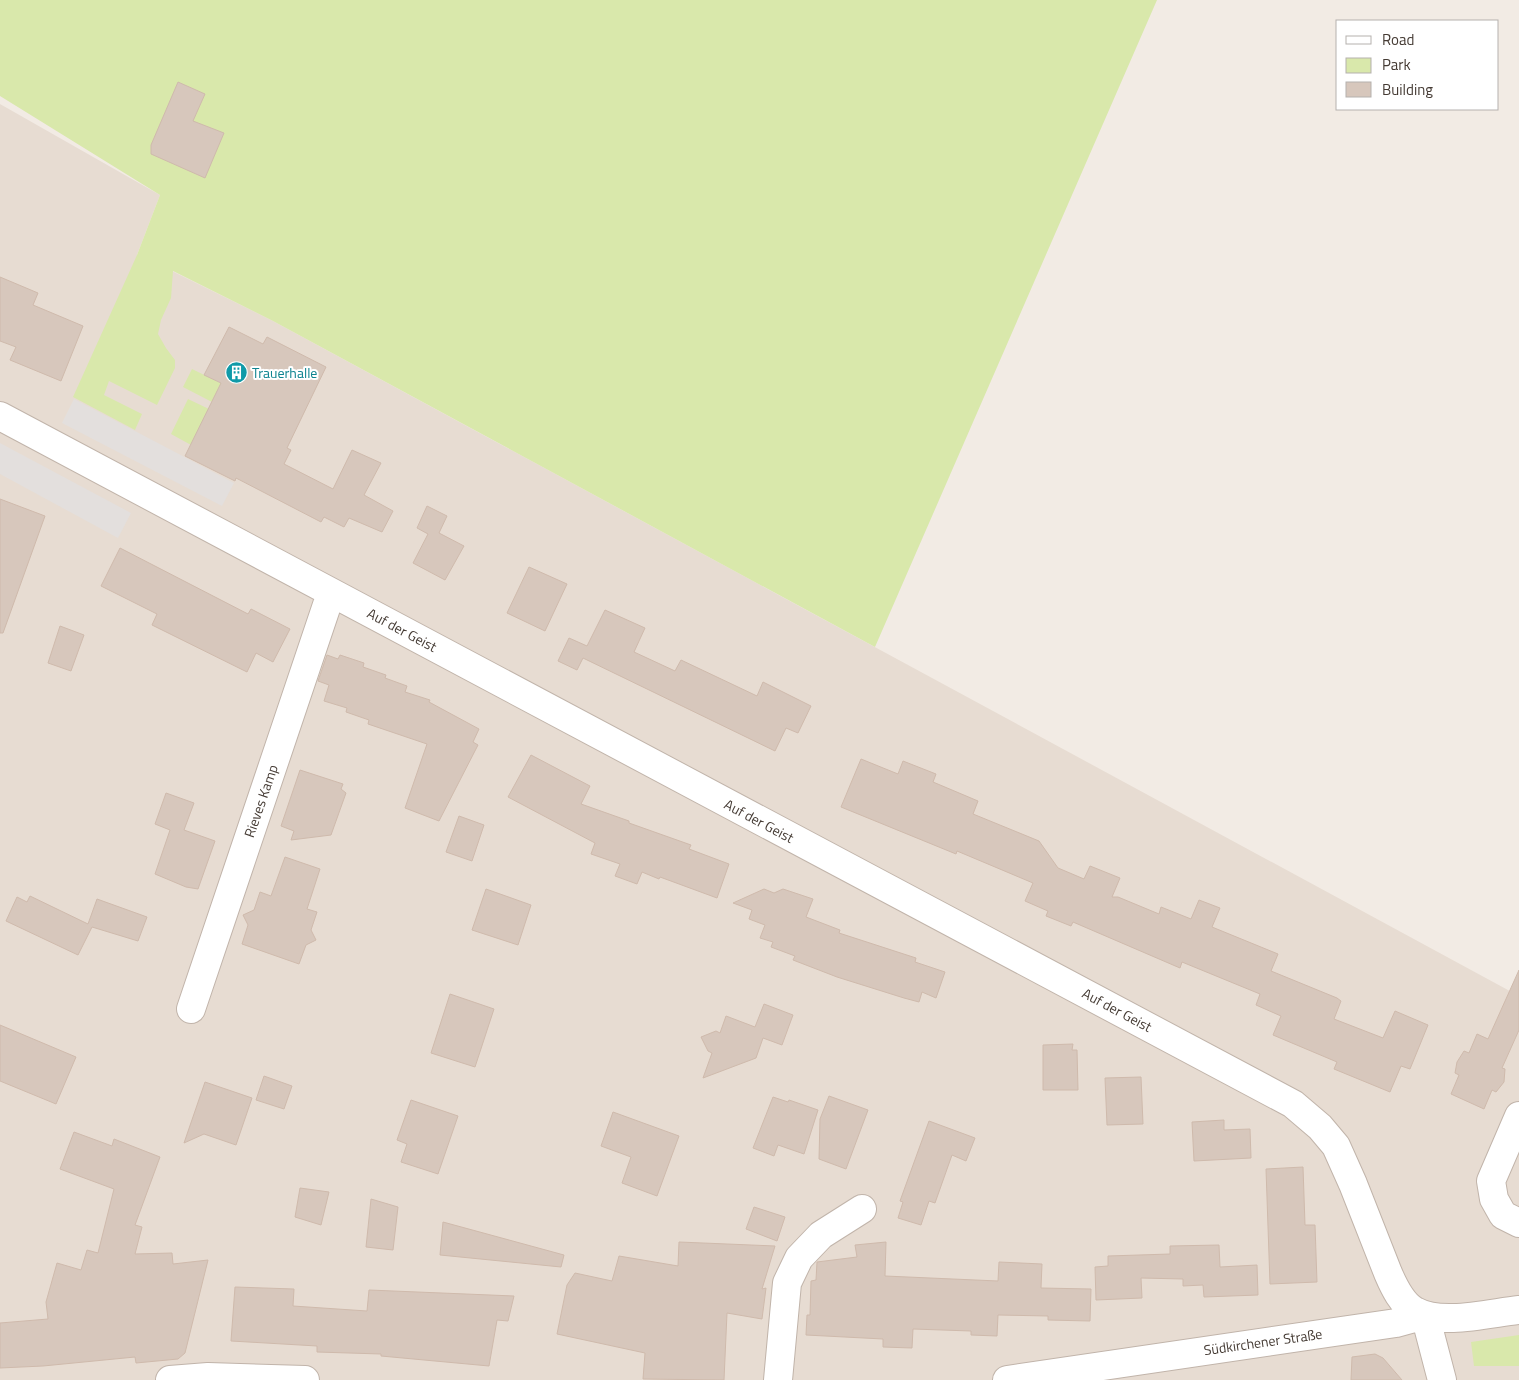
<svg xmlns="http://www.w3.org/2000/svg" width="1519" height="1380" font-family="'Titillium Web',sans-serif">
  <rect width="100%" height="100%" fill="#f2ebe4"/>
  <path fill="#e7dcd2" d="M 0,104 L 160,195 L 137,255 L 172,271 L 273,321 L 1519,996 L 1519,1380 L 0,1380 Z"/>
  <path fill="#d9e8ab" d="M 0,0 L 1157,0 L 875,647 L 273,321 L 173,271 L 171,298 L 161,320 L 158,334 L 166,348 L 175,360 L 175,368 L 157,405 L 109,381 L 104,395 L 142,414 L 135,430 L 73,397 L 137,255 L 160,195 L 0,96 Z
    M 192,369 L 237,391 L 212,402 L 183,387 Z
    M 188,399 L 209,409 L 191,445 L 171,434 Z
    M 1519,1335 L 1519,1366 L 1474,1366 L 1471,1342 Z"/>
  <path fill="#e3dfdd" d="M 74,399 L 234,483 L 222,506 L 62,423 Z
    M 0,443 L 131,513 L 118,538 L 0,474 Z"/>
  <path fill="#d7c7bc" stroke="#cfbaac" d="M 178,82 L 205,94 L 193,121 L 224,133 L 205,178 L 151,154 L 151,145 Z
    M 0,277 L 38,293 L 33,305 L 83,326 L 61,381 L 10,360 L 16,347 L 0,341 Z
    M 229,327 L 263,344 L 267,337 L 326,367 L 287,448 L 291,450 L 284,464 L 333,489 L 352,450 L 381,463 L 364,495 L 393,511 L 382,532 L 349,518 L 344,527 L 324,517 L 321,522 L 236,478 L 235,481 L 185,456 L 221,383 L 204,375 Z
    M 0,499 L 45,516 L 3,633 L 0,633 Z
    M 427,506 L 447,516 L 439,533 L 464,546 L 445,580 L 413,563 L 428,534 L 417,528 Z
    M 120,548 L 248,614 L 251,609 L 290,629 L 273,662 L 256,653 L 247,672 L 152,625 L 157,614 L 101,586 Z
    M 529,567 L 567,584 L 545,631 L 507,613 Z
    M 605,610 L 645,628 L 634,652 L 675,671 L 681,660 L 757,696 L 763,682 L 811,706 L 798,733 L 786,728 L 775,751 L 583,658 L 577,670 L 558,661 L 569,638 L 587,646 Z
    M 60,626 L 84,635 L 71,671 L 48,663 Z
    M 327,655 L 338,659 L 340,655 L 364,663 L 363,667 L 386,675 L 385,678 L 407,686 L 405,692 L 430,700 L 429,702 L 479,729 L 473,742 L 478,745 L 439,821 L 405,808 L 427,744 L 368,724 L 369,720 L 346,712 L 347,708 L 324,701 L 329,685 L 318,681 Z
    M 531,755 L 590,786 L 581,804 L 629,821 L 629,823 L 691,845 L 689,849 L 729,864 L 717,898 L 660,877 L 659,879 L 642,872 L 637,884 L 615,876 L 620,864 L 591,854 L 595,843 L 508,797 Z
    M 861,759 L 898,774 L 903,761 L 936,774 L 933,782 L 978,801 L 973,814 L 1039,841 L 1058,868 L 1084,879 L 1090,866 L 1120,878 L 1112,897 L 1118,897 L 1159,914 L 1161,907 L 1191,919 L 1199,900 L 1220,908 L 1212,927 L 1278,954 L 1271,971 L 1337,998 L 1341,1001 L 1334,1019 L 1383,1038 L 1395,1011 L 1428,1025 L 1410,1069 L 1401,1066 L 1390,1092 L 1334,1069 L 1337,1062 L 1273,1035 L 1281,1016 L 1256,1005 L 1260,994 L 1182,962 L 1180,968 L 1073,922 L 1071,926 L 1046,916 L 1048,911 L 1025,901 L 1033,883 L 957,851 L 956,854 L 841,807 Z
    M 300,770 L 343,784 L 341,789 L 346,793 L 331,835 L 291,840 L 294,831 L 281,826 Z
    M 166,793 L 194,803 L 184,830 L 215,841 L 198,889 L 186,887 L 155,874 L 170,830 L 155,824 Z
    M 459,816 L 484,825 L 472,861 L 446,852 Z
    M 285,857 L 320,869 L 307,909 L 317,912 L 311,930 L 316,940 L 306,945 L 299,964 L 242,944 L 248,925 L 243,915 L 254,910 L 260,892 L 271,896 Z
    M 486,889 L 531,905 L 518,945 L 472,930 Z
    M 764,889 L 774,893 L 783,889 L 813,899 L 806,917 L 840,930 L 839,933 L 916,958 L 915,962 L 945,972 L 936,998 L 922,992 L 919,1002 L 904,998 L 837,977 L 793,960 L 795,956 L 771,947 L 773,942 L 760,938 L 765,925 L 749,919 L 752,910 L 733,903 Z
    M 30,896 L 88,924 L 97,899 L 147,917 L 138,941 L 92,927 L 78,955 L 6,921 L 17,897 L 27,902 Z
    M 1519,970 L 1519,1030 L 1502,1068 L 1505,1069 L 1504,1082 L 1496,1092 L 1492,1090 L 1484,1109 L 1451,1094 L 1459,1075 L 1455,1073 L 1457,1062 L 1464,1051 L 1469,1053 L 1477,1034 L 1488,1039 Z
    M 450,994 L 494,1009 L 475,1067 L 431,1053 Z
    M 764,1004 L 793,1015 L 782,1045 L 763,1038 L 756,1058 L 703,1078 L 712,1053 L 708,1051 L 701,1037 L 716,1031 L 720,1033 L 726,1016 L 755,1027 Z
    M 0,1025 L 76,1057 L 56,1104 L 0,1081 Z
    M 1073,1044 L 1072,1050 L 1077,1050 L 1078,1090 L 1043,1090 L 1043,1045 Z
    M 264,1076 L 292,1086 L 284,1109 L 256,1100 Z
    M 1141,1077 L 1143,1124 L 1107,1125 L 1105,1078 Z
    M 205,1082 L 252,1098 L 236,1145 L 204,1134 L 184,1143 Z
    M 829,1096 L 868,1110 L 846,1169 L 819,1159 L 820,1119 Z
    M 773,1097 L 788,1102 L 789,1100 L 818,1110 L 804,1154 L 778,1145 L 774,1156 L 753,1148 Z
    M 411,1100 L 458,1116 L 438,1174 L 401,1162 L 407,1144 L 397,1140 Z
    M 613,1112 L 679,1136 L 657,1196 L 622,1183 L 631,1157 L 601,1146 Z
    M 1224,1120 L 1224,1130 L 1250,1129 L 1251,1158 L 1194,1161 L 1192,1122 Z
    M 929,1121 L 975,1138 L 966,1161 L 952,1155 L 935,1203 L 929,1201 L 921,1225 L 898,1218 L 903,1202 L 900,1201 Z
    M 74,1132 L 112,1146 L 114,1139 L 160,1157 L 135,1225 L 142,1227 L 135,1254 L 172,1253 L 173,1264 L 208,1260 L 185,1353 L 178,1359 L 136,1363 L 135,1357 L 43,1366 L 0,1368 L 0,1323 L 48,1319 L 46,1302 L 57,1263 L 81,1270 L 87,1250 L 98,1253 L 114,1189 L 60,1169 Z
    M 1303,1167 L 1305,1225 L 1315,1225 L 1317,1282 L 1270,1284 L 1266,1169 Z
    M 300,1188 L 329,1192 L 321,1225 L 295,1217 Z
    M 371,1199 L 398,1207 L 393,1250 L 366,1247 Z
    M 754,1207 L 785,1217 L 777,1241 L 746,1229 Z
    M 443,1222 L 564,1255 L 561,1267 L 440,1255 Z
    M 679,1242 L 775,1246 L 762,1289 L 766,1288 L 762,1319 L 727,1313 L 724,1380 L 643,1379 L 645,1353 L 557,1334 L 567,1285 L 575,1273 L 612,1281 L 619,1256 L 678,1266 Z
    M 886,1242 L 885,1276 L 998,1281 L 999,1262 L 1042,1264 L 1041,1288 L 1091,1289 L 1090,1321 L 1048,1320 L 1048,1316 L 998,1315 L 997,1336 L 971,1335 L 971,1331 L 913,1329 L 912,1348 L 883,1347 L 883,1339 L 806,1335 L 807,1315 L 810,1315 L 811,1281 L 816,1280 L 817,1262 L 857,1257 L 855,1245 Z
    M 1219,1245 L 1220,1267 L 1257,1265 L 1258,1295 L 1204,1297 L 1203,1285 L 1183,1286 L 1183,1279 L 1141,1278 L 1142,1298 L 1096,1300 L 1095,1267 L 1108,1266 L 1108,1256 L 1170,1254 L 1170,1246 Z
    M 235,1287 L 294,1289 L 293,1306 L 367,1311 L 369,1290 L 514,1296 L 508,1321 L 497,1320 L 489,1366 L 381,1356 L 381,1354 L 317,1352 L 317,1346 L 231,1341 Z
    M 1375,1354 L 1383,1358 L 1402,1380 L 1351,1380 L 1352,1357 Z"/>
  <g fill="none" stroke-linecap="round" stroke-linejoin="round">
    <defs>
      <path id="minor" d="M 0,416 L 1293,1104 L 1320,1127 L 1336,1146 L 1353,1184 L 1388,1273 C 1394,1287 1402,1304 1415,1311 C 1441,1326 1490,1313 1519,1310
        M 191,1009 L 331,593
        M 1519,1116 L 1491,1181 L 1494,1199 L 1503,1215 L 1519,1223
        M 1425,1315 L 1442,1380
        M 170,1380 L 208,1377 L 305,1380
        M 778,1380 L 787,1283 L 799,1258 L 821,1235 L 862,1209
        M 1007,1380 L 1396,1323 L 1425,1315"/>
    </defs>
    <use href="#minor" stroke="#c1b4aa" stroke-width="30"/>
    <use href="#minor" stroke="#fff" stroke-width="28"/>
  </g>
  <defs>
    <symbol id="building-disc" viewBox="-11 -11 22 22"><circle r="9.5" fill="#0f9aa8" stroke="#fff"/><path d="M-4-6H4V6H1V3H-1V6H-4ZM-2.5-4.3h1.7v1.8h-1.7ZM.8-4.3h1.7v1.8H.8ZM-2.5-1h1.7V.8h-1.7ZM.8-1h1.7V.8H.8Z" fill="#fff"/></symbol>
  </defs>
  <g fill-rule="evenodd">
    <use href="#building-disc" x="224" y="360" width="25" height="25"/>
  </g>
  <g text-anchor="middle" stroke-width="4" stroke-linejoin="round" paint-order="stroke">
    <g font-size="14" fill="#0d838f" stroke="#fff" text-anchor="start">
      <text x="252" y="378">Trauerhalle</text>
    </g>
    <g font-size="14" fill="#453b34" stroke="#fff">
      <text transform="translate(402 630) rotate(28)" y="5">Auf der Geist</text>
      <text transform="translate(261 801) rotate(-71)" y="5">Rieves Kamp</text>
      <text transform="translate(759 821) rotate(28)" y="5">Auf der Geist</text>
      <text transform="translate(1117 1010) rotate(28)" y="5">Auf der Geist</text>
      <text transform="translate(1263 1342) rotate(-8)" y="5">Südkirchener Straße</text>
    </g>
  </g>
  <rect x="1336" y="20" width="162" height="90" fill="#ffffff" stroke="#b5b1ae"/>
  <rect x="1346" y="36" width="25" height="8" fill="#ffffff" stroke="#b5b1ae"/>
  <text x="1382" y="45" font-size="15" fill="#453b34">Road</text>
  <rect x="1346" y="58" width="25" height="15" fill="#d9e8ab" stroke="#b5b1ae"/>
  <text x="1382" y="70" font-size="15" fill="#453b34">Park</text>
  <rect x="1346" y="82" width="25" height="15" fill="#d7c7bc" stroke="#b5b1ae"/>
  <text x="1382" y="95" font-size="15" fill="#453b34">Building</text>
</svg>
